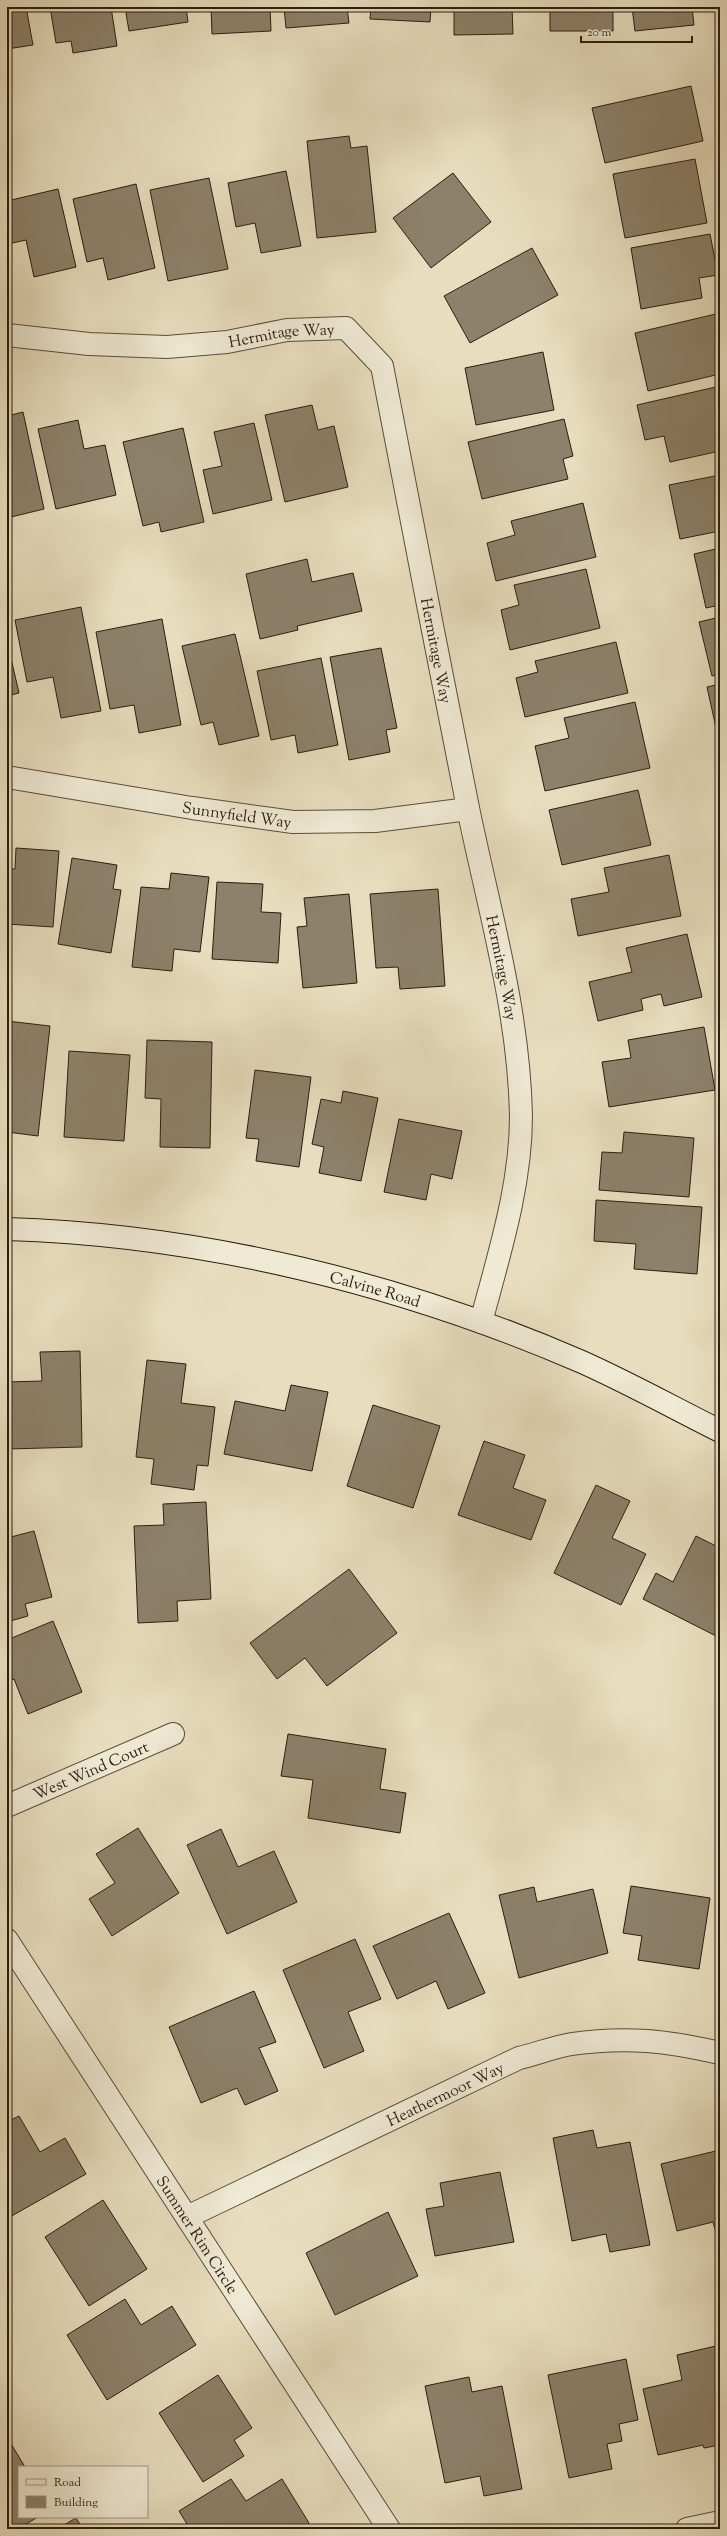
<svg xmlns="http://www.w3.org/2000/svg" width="727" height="2536" font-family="'Sorts Mill Goudy',serif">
  <rect width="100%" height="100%" fill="#e8debf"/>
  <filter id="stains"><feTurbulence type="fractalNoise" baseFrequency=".005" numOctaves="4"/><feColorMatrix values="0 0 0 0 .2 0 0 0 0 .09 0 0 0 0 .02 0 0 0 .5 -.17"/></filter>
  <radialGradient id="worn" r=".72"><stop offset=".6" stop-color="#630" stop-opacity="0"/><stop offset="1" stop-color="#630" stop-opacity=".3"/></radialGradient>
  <path fill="#8d816b" stroke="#2a1d0f" d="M 7,7 L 26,7 L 33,45 L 7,49 Z
    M 50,7 L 111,7 L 117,46 L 73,53 L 71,41 L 56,43 Z
    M 125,7 L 186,7 L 188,22 L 129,31 Z
    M 211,7 L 270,7 L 271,31 L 212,34 Z
    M 284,7 L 347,7 L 349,23 L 286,28 Z
    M 371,7 L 431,7 L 430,22 L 370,19 Z
    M 454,7 L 512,7 L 513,34 L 454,35 Z
    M 550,7 L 613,7 L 613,31 L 550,31 Z
    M 632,7 L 692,7 L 694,25 L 635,31 Z
    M 691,86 L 703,141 L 605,163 L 592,108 Z
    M 349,136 L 351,148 L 367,146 L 376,232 L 317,238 L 307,141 Z
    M 695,159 L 707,223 L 625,238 L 613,174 Z
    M 286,171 L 301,246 L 261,253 L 255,223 L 236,227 L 228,183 Z
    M 453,173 L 491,222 L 431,268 L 393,218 Z
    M 209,178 L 228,269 L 168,281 L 150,190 Z
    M 136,184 L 155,268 L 108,280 L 103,258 L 87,262 L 73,199 Z
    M 58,189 L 76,267 L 34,277 L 26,240 L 8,244 L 7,201 Z
    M 710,234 L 718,275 L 699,278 L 702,298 L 641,309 L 631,248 Z
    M 532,248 L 558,295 L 470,343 L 444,296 Z
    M 720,313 L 720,374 L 648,391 L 635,333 Z
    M 543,352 L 554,410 L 476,425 L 465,368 Z
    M 720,386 L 720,451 L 670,462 L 664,436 L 645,440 L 637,405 Z
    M 312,405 L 318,430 L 334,426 L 348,487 L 285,502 L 265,415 Z
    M 23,412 L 44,509 L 7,518 L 7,416 Z
    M 564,419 L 573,456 L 563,459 L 568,479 L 482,499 L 468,442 Z
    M 78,420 L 84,449 L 105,445 L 116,495 L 56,509 L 38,429 Z
    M 254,423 L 272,500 L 213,514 L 203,470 L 222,466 L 214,432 Z
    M 183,428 L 204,522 L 161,532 L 159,522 L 143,526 L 123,442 Z
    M 720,475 L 720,531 L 680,539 L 669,485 Z
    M 583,503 L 596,557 L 496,581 L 487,543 L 515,535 L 511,521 Z
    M 720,548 L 720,605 L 706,608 L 694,554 Z
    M 307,559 L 312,582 L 353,573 L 362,611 L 297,626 L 298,630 L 260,639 L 246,574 Z
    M 586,569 L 600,628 L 510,650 L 501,610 L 519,605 L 514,585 Z
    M 81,607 L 101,711 L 61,718 L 53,677 L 27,682 L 15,620 Z
    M 720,617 L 720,674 L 712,676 L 699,622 Z
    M 162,619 L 181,725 L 139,733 L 134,705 L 110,709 L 96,632 Z
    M 235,634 L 259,736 L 219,745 L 213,722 L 201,725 L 182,646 Z
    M 7,641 L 19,693 L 7,696 Z
    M 616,642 L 628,693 L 525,717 L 516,678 L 538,672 L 535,661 Z
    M 381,648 L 397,728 L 386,730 L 390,752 L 349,760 L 330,657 Z
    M 321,658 L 338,745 L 298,753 L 295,735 L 271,740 L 257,671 Z
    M 720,684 L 720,746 L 707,687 Z
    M 635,702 L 650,768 L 545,791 L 535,746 L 569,738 L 564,718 Z
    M 638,790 L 651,845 L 562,865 L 549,810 Z
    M 16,848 L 59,851 L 53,927 L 7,924 L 7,869 L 15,869 Z
    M 669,855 L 681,916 L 578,936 L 571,899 L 609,892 L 604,868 Z
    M 72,858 L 117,865 L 113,889 L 121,890 L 111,953 L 58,944 Z
    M 171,873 L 209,877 L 200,952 L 174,949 L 172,971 L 132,967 L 141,887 L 169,889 Z
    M 217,882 L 263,884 L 261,912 L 281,913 L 278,963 L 212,959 Z
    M 438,889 L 445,986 L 400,989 L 398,967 L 376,968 L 370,894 Z
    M 349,894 L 357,983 L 303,988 L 297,927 L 307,926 L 304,898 Z
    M 687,934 L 702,997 L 664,1006 L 661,994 L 641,999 L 643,1010 L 598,1021 L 589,982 L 632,972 L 626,948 Z
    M 7,1021 L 50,1026 L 38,1136 L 7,1132 Z
    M 704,1027 L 715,1090 L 609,1107 L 602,1062 L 631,1058 L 628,1040 Z
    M 147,1040 L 212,1042 L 210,1148 L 160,1147 L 161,1099 L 145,1098 Z
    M 69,1051 L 130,1055 L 124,1141 L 64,1137 Z
    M 255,1070 L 311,1077 L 299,1167 L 256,1161 L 259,1139 L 246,1138 Z
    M 343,1091 L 378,1098 L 361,1181 L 319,1173 L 324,1147 L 312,1144 L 321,1099 L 341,1103 Z
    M 399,1119 L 462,1131 L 452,1179 L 431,1174 L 426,1200 L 384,1192 Z
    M 624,1132 L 694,1138 L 689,1197 L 599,1190 L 602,1152 L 622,1153 Z
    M 596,1200 L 702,1207 L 697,1274 L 634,1269 L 636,1244 L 594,1241 Z
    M 80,1351 L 82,1447 L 7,1449 L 7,1382 L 42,1381 L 40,1352 Z
    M 147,1360 L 186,1364 L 181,1403 L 215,1407 L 208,1466 L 197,1465 L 194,1490 L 151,1484 L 154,1459 L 136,1457 Z
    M 291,1385 L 328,1392 L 312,1471 L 224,1454 L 235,1401 L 285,1411 Z
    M 373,1405 L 440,1426 L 413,1508 L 347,1486 Z
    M 484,1441 L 525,1455 L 513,1488 L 546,1500 L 531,1540 L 458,1515 Z
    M 596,1485 L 630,1501 L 612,1538 L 646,1554 L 621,1605 L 554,1573 Z
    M 206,1502 L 211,1599 L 177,1601 L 178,1621 L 138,1623 L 134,1526 L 164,1525 L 163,1504 Z
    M 34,1531 L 52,1597 L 25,1604 L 28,1616 L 7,1622 L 7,1538 Z
    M 696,1536 L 720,1548 L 720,1638 L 643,1599 L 656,1573 L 673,1582 Z
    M 349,1569 L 397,1633 L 327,1686 L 305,1658 L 277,1679 L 250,1643 Z
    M 53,1621 L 82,1692 L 28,1714 L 14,1679 L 7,1682 L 7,1640 Z
    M 288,1734 L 386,1749 L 380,1789 L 406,1793 L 400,1833 L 308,1818 L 313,1780 L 281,1776 Z
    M 138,1828 L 179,1893 L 112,1936 L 89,1899 L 115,1883 L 96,1854 Z
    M 221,1829 L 238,1867 L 274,1851 L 297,1902 L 227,1934 L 187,1845 Z
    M 631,1886 L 710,1898 L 699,1969 L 638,1960 L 642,1936 L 623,1933 Z
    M 534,1887 L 537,1902 L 593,1889 L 608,1953 L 519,1978 L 499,1895 Z
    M 449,1913 L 485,1993 L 448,2009 L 436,1981 L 397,1999 L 373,1946 Z
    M 355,1939 L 381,1999 L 348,2012 L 364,2051 L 324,2068 L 283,1970 Z
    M 254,1991 L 276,2042 L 259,2048 L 278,2091 L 245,2105 L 237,2088 L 201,2103 L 169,2027 Z
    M 19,2116 L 40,2152 L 65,2138 L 86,2174 L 8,2218 L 7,2122 Z
    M 593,2130 L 597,2148 L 630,2142 L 650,2245 L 610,2252 L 606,2234 L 572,2241 L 553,2138 Z
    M 720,2150 L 720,2247 L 713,2222 L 677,2231 L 661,2164 Z
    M 500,2172 L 514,2242 L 435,2256 L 426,2209 L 444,2206 L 440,2183 Z
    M 103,2200 L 147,2269 L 89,2306 L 45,2237 Z
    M 388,2212 L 418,2276 L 335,2315 L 306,2253 Z
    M 125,2299 L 141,2325 L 172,2306 L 196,2345 L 107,2400 L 67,2335 Z
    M 720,2345 L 720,2445 L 704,2448 L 703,2445 L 658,2455 L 643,2389 L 682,2380 L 677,2355 Z
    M 626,2359 L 638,2420 L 619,2424 L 622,2441 L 607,2444 L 612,2469 L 569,2478 L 548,2375 Z
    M 218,2375 L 252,2428 L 234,2440 L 244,2456 L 203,2482 L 159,2413 Z
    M 469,2377 L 472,2392 L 502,2386 L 522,2489 L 484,2496 L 480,2476 L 445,2483 L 425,2386 Z
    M 7,2437 L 25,2467 L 19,2467 L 19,2517 L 38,2517 L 18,2529 L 7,2529 Z
    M 231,2479 L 246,2501 L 282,2479 L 309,2523 L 300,2529 L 190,2529 L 179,2511 Z
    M 76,2518 L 83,2529 L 57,2529 Z"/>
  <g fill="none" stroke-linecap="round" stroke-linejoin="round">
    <defs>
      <g id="street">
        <path id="s1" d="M 7,335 L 89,344 L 167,347 L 227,342 L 287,330 L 346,328 L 382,366 C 411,513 438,661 468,808 C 489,910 519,1011 521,1116 C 521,1186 499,1254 481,1322"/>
        <path id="s2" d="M 7,777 L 192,808 L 293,822 L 375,821 L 468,809"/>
        <path id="s3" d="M 7,1806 L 173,1734"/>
        <path id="s4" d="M 7,1940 L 389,2529"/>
        <path id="s5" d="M 187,2217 L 519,2058 C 536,2054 554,2047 572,2044 C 626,2036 668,2041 720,2053"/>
        <path d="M 687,2529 L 720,2522"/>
      </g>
      <g id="secondary">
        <path id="s6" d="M 7,1229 C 204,1235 402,1284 582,1362 C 629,1383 674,1408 720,1431"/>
      </g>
    </defs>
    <use href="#street" stroke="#5a4d3b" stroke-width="24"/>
    <use href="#secondary" stroke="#2a1d0f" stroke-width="24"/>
    <use href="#street" stroke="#f0ead5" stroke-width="22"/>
    <use href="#secondary" stroke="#f0ead5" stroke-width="22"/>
  </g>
  <g text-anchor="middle" stroke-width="3.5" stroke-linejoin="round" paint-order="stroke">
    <g font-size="16" fill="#2a1d0f" stroke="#f0ead5">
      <text dy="6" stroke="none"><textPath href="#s1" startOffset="276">Hermitage Way</textPath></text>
      <text dy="6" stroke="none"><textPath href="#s1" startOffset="683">Hermitage Way</textPath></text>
      <text dy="6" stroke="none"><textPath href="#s2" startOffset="233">Sunnyfield Way</textPath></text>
      <text dy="6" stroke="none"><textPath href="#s1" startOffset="1007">Hermitage Way</textPath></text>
      <text dy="6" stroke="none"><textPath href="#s6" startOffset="374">Calvine Road</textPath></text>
      <text dy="6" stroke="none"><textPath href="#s3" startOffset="91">West Wind Court</textPath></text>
      <text dy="6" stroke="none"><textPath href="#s5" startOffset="286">Heathermoor Way</textPath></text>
      <text dy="6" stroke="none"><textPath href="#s4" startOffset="351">Summer Rim Circle</textPath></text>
    </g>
  </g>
  <rect width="727" height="2536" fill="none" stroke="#e8debf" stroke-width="24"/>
  <rect x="8" y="8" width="711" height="2520" fill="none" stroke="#2a1d0f" stroke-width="2"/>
  <rect x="12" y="12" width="703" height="2512" fill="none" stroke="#2a1d0f"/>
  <rect x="18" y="2466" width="130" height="52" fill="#f0ead5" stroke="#a19886"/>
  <rect x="26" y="2479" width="20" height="6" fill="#f0ead5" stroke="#a19886"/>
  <text x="54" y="2486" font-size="12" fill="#2a1d0f">Road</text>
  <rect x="26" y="2496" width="20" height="12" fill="#8d816b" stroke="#a19886"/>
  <text x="54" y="2506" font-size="12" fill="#2a1d0f">Building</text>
  <path d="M581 36v6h111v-6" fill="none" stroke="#2a1d0f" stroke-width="2"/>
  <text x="587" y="36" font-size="12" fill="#2a1d0f" stroke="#f0ead5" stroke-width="3" paint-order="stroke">20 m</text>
  <rect width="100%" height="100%" filter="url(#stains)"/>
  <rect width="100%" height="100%" fill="url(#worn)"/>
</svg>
